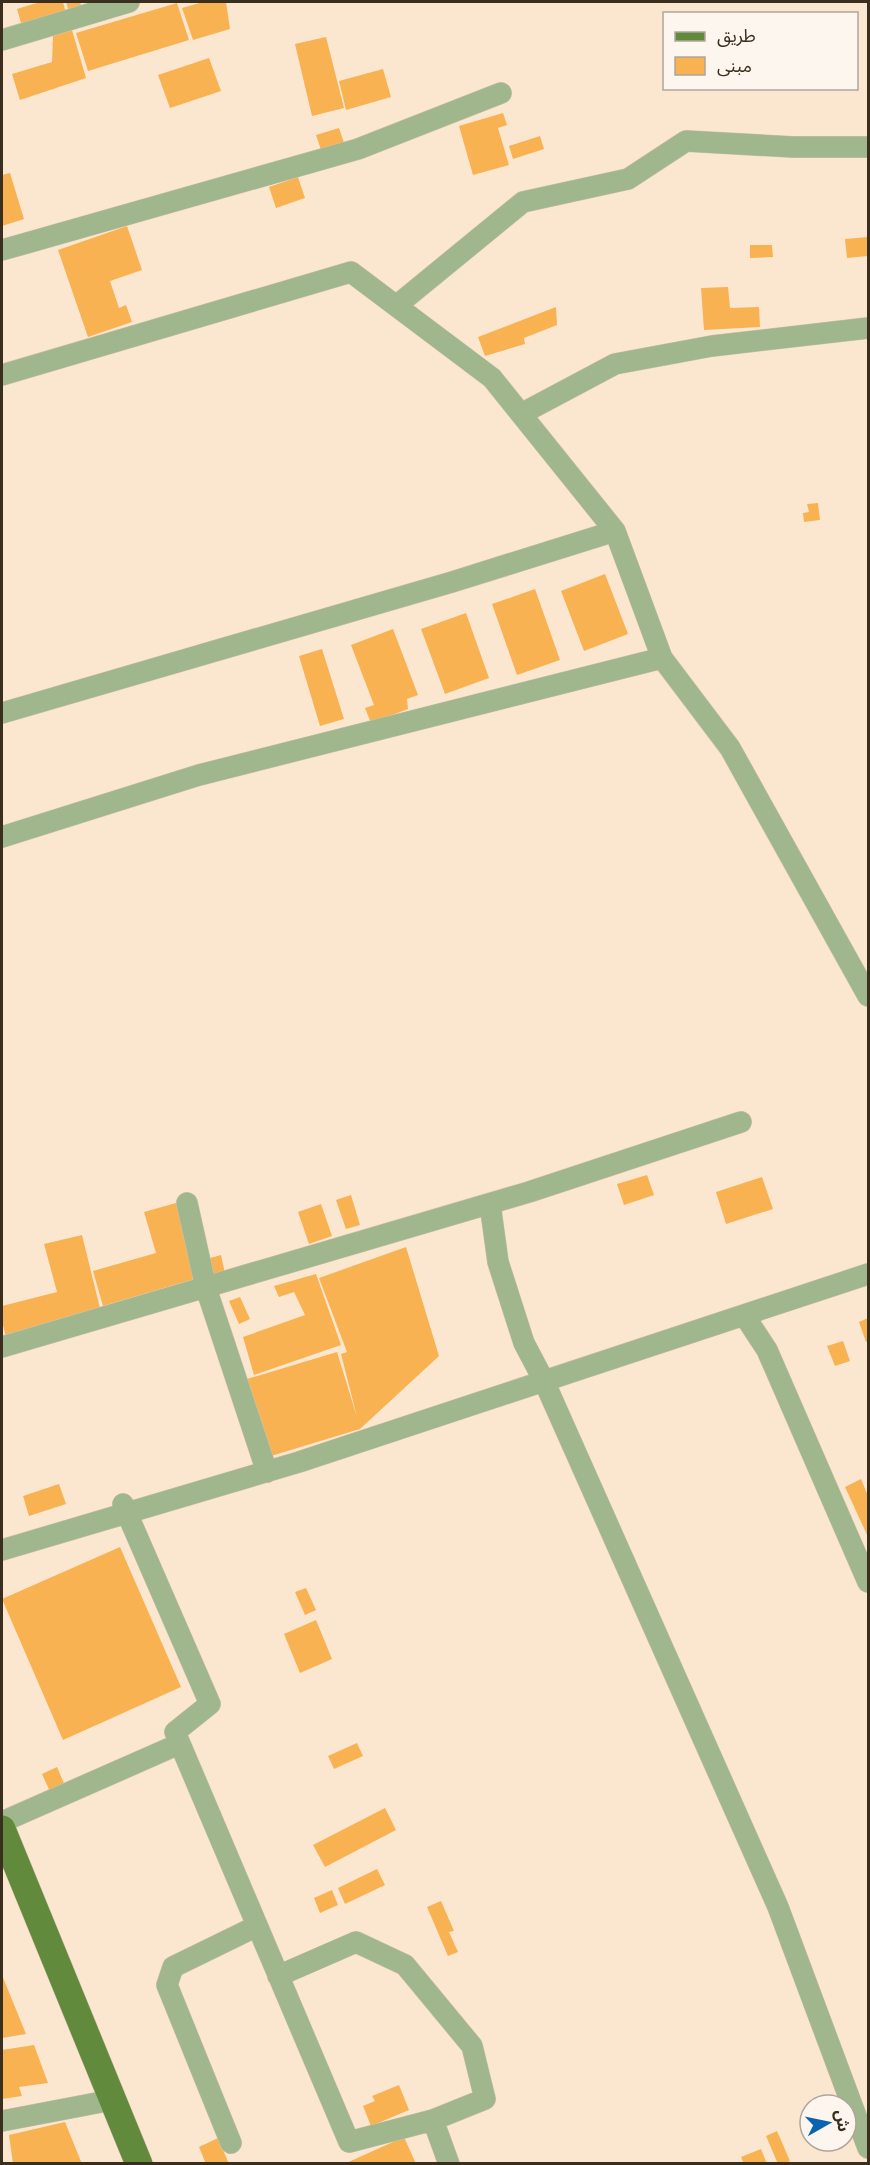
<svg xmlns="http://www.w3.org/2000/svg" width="870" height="2165" font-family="Figtree,'Noto Sans Arabic',sans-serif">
  <rect width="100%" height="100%" fill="#fbe7d0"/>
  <path fill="#f8b252" d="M 40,2 L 63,2 L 66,13 L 22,26 L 17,9 Z
    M 66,2 L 80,2 L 82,8 L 69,12 Z
    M 203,2 L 226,2 L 230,29 L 193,40 L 182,8 Z
    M 177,3 L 189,40 L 88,71 L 76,33 Z
    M 72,30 L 86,78 L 20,100 L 12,74 L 52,62 L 53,36 Z
    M 326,37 L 344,108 L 312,116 L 295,44 Z
    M 209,58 L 221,91 L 170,108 L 158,75 Z
    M 383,69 L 391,97 L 346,110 L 339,81 Z
    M 503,113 L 507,125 L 498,128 L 509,165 L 473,175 L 459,126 Z
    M 339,128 L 344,143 L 321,150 L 316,135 Z
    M 540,136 L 544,149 L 513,159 L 509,146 Z
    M 10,173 L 24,219 L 2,226 L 2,175 Z
    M 298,177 L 305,198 L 276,208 L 269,187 Z
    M 127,226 L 142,270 L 110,281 L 119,308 L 126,305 L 132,322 L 88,337 L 58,250 Z
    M 868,237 L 868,256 L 847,258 L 845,239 Z
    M 750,245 L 772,245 L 773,257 L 750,258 Z
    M 728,287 L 730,308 L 759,307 L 760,327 L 704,330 L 701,288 Z
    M 556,307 L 557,325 L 524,338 L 525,344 L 485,356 L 478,337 Z
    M 818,503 L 820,520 L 804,522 L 803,513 L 809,512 L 807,504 Z
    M 605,574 L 628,634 L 584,651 L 561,591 Z
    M 535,589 L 560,660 L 517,675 L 492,604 Z
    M 466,613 L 489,678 L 445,694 L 421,629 Z
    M 393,629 L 418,695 L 407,699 L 408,709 L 371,723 L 365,708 L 374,705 L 351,645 Z
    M 322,649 L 344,719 L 320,726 L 299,656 Z
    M 647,1175 L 654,1195 L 624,1205 L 617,1184 Z
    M 762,1177 L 773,1209 L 726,1224 L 716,1192 Z
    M 351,1195 L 360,1225 L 346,1229 L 336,1200 Z
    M 176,1203 L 198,1278 L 103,1306 L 93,1271 L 156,1253 L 144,1212 Z
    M 321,1204 L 332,1236 L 309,1244 L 298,1212 Z
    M 82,1235 L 100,1308 L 6,1337 L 2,1321 L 2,1306 L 57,1292 L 44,1244 Z
    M 406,1247 L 439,1356 L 360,1429 L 271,1456 L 247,1379 L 337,1352 L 357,1417 L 341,1354 L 347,1352 L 319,1278 Z
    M 221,1255 L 226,1278 L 215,1280 L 210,1258 Z
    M 316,1274 L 341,1345 L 254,1375 L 243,1337 L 305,1315 L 294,1292 L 279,1297 L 274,1286 Z
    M 240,1297 L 250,1319 L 239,1324 L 229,1301 Z
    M 868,1318 L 868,1341 L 866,1342 L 859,1322 Z
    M 843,1341 L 850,1361 L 835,1366 L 827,1346 Z
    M 861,1479 L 868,1496 L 868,1504 L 867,1505 L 868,1537 L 845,1487 Z
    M 59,1484 L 66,1504 L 29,1516 L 23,1496 Z
    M 120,1547 L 181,1687 L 63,1740 L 2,1599 Z
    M 306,1588 L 316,1610 L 305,1615 L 295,1592 Z
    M 316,1620 L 332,1659 L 300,1673 L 284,1634 Z
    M 357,1743 L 363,1756 L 334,1769 L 328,1756 Z
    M 57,1767 L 66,1788 L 51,1794 L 42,1774 Z
    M 385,1808 L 396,1830 L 325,1867 L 313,1845 Z
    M 377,1869 L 385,1885 L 345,1904 L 338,1888 Z
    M 332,1890 L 338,1905 L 320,1913 L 314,1898 Z
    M 441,1901 L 454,1931 L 449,1932 L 458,1952 L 448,1956 L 427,1907 Z
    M 2,1975 L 26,2034 L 2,2038 Z
    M 34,2045 L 48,2083 L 19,2087 L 22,2096 L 2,2099 L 2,2050 Z
    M 399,2085 L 409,2110 L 371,2126 L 363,2106 L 375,2101 L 372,2096 Z
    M 65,2122 L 82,2164 L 13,2164 L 9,2135 Z
    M 777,2131 L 790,2161 L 783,2164 L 778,2164 L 766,2136 Z
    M 404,2137 L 416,2164 L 344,2164 Z
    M 218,2138 L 229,2164 L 206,2164 L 199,2147 Z
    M 761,2149 L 767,2164 L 744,2164 L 741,2157 Z"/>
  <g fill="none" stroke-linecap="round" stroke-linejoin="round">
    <defs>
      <path id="minor" d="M 2,40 L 129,2
        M 2,250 L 358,149 L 501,93
        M 396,306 L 523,202 L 628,179 L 686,141 L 793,147 L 868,147
        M 2,375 L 351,272 L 492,378 L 615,531 L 662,658 L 730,748 L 868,996
        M 521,414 L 615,364 L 712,346 L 868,328
        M 2,713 L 452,582 L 615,531
        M 2,837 L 199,775 L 662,658
        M 187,1203 L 206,1288 L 267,1472
        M 490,1204 L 498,1262 L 524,1343 L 544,1381 L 778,1907 L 868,2148
        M 744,1315 L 767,1350 L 868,1582
        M 2,1347 L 529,1192 L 741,1122
        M 123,1504 L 210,1704 L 175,1732 L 349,2142 L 433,2120 L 449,2164
        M 2,1550 L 299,1462 L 868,1274
        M 2,1822 L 179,1744
        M 278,1976 L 356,1942 L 405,1965 L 472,2046 L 485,2099 L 433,2120
        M 2,2121 L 112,2100
        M 231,2143 L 167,1985 L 173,1967 L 257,1926"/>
      <path id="major" d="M 2,1829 L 139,2164"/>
    </defs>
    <use href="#minor" stroke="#d4c2ac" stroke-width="22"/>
    <use href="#major" stroke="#d4c2ac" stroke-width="28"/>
    <use href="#minor" stroke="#a0b78e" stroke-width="21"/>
    <use href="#major" stroke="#628a3c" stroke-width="27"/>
  </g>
  <rect width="870" height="2165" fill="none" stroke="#3a2e1e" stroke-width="6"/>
  <rect x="663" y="12" width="195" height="78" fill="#fdf6ef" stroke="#afa69b" stroke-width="1.5"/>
  <rect x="675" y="32" width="30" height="9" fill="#628a3c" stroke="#afa69b" stroke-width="1.5"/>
  <text x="717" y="42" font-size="18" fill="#3a2e1e">طريق</text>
  <rect x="675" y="57" width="30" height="18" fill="#f8b252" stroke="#afa69b" stroke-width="1.5"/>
  <text x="717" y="72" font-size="18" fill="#3a2e1e">مبنى</text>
  <g transform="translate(828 2123) rotate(81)"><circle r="28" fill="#fdf6ef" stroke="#afa69b" stroke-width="1.5"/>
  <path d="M0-4.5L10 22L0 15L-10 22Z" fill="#0963b1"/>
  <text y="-9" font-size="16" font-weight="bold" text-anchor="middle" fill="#3a2e1e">ش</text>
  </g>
</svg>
